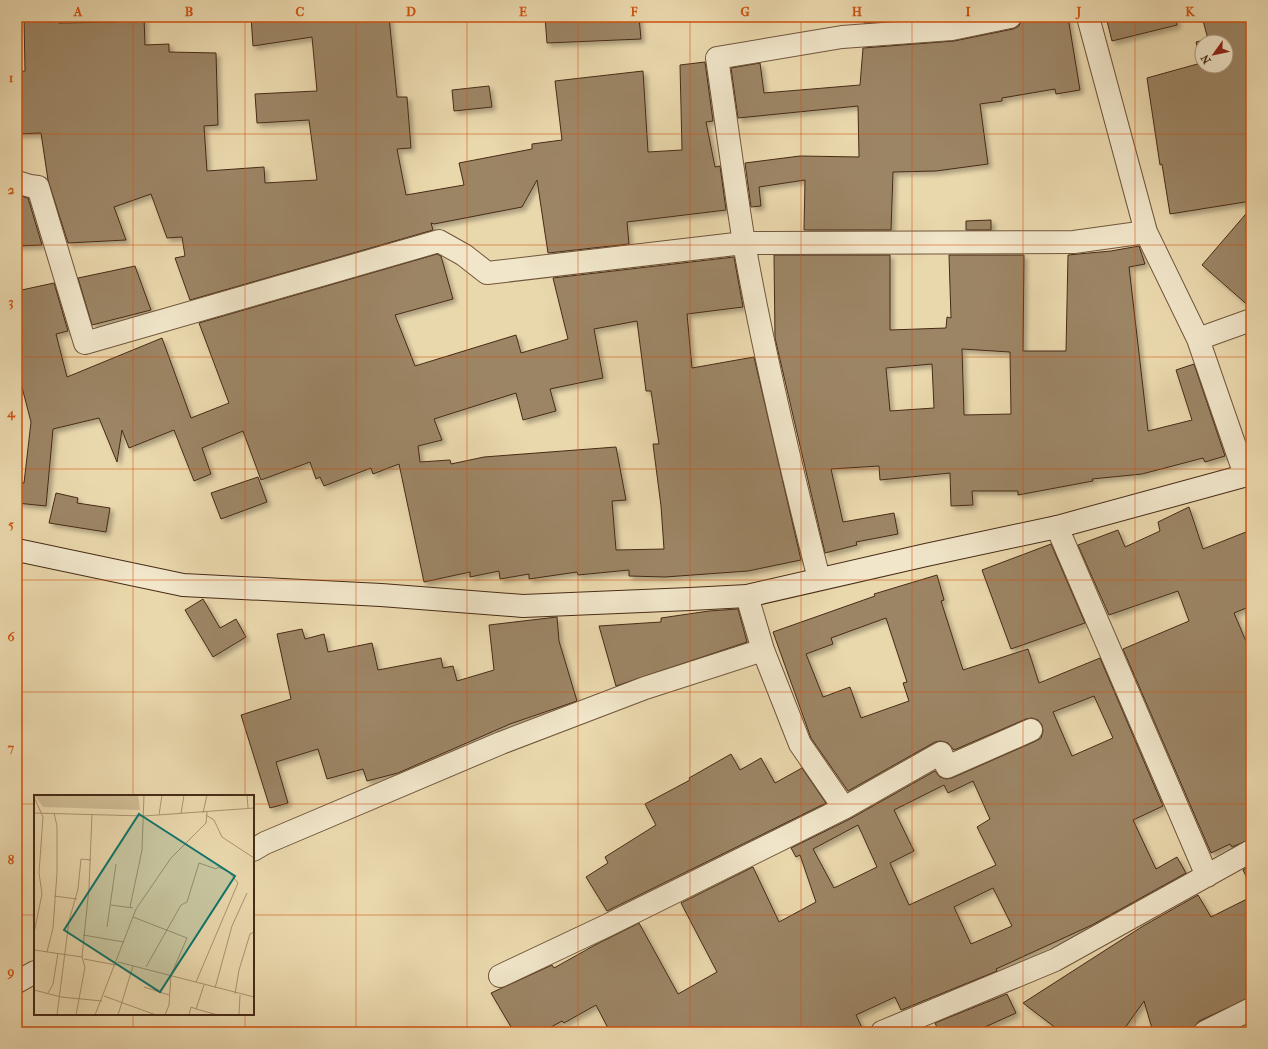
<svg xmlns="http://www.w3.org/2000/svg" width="1268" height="1049" font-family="'IM FELL French Canon',serif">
  <defs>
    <filter id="shadow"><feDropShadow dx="3.5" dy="3.5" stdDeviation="2" flood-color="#0004"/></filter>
  </defs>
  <rect width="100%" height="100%" fill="#ead8ad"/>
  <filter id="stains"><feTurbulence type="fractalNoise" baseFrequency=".005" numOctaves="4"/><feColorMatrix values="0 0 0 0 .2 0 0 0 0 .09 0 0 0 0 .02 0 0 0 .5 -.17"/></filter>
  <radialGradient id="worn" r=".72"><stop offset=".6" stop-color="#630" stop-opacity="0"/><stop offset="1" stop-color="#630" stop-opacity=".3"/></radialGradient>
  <path fill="#9c8565" stroke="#472b16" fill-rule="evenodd" filter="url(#shadow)" d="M 24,17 L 59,17 L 59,23 L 116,22 L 115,17 L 144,17 L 145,45 L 169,44 L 169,52 L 216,53 L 218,125 L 204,126 L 207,171 L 264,167 L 265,183 L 317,180 L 309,120 L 257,123 L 255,94 L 317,91 L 312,37 L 253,46 L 251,17 L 389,17 L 397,97 L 407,97 L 411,148 L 397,149 L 406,195 L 464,185 L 459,163 L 532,149 L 532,144 L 562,140 L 555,81 L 643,71 L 648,152 L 682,150 L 680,65 L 705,62 L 713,121 L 706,122 L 715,167 L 720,166 L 726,210 L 627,222 L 629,244 L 548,253 L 537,180 L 522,207 L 434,224 L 431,223 L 433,230 L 190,300 L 175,258 L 185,256 L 182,237 L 167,238 L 151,194 L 114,207 L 126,240 L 68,243 L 48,180 L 41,133 L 17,134 L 17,72 L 25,71 Z
    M 545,17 L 639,17 L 641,39 L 547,43 Z
    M 865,17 L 945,17 L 864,23 Z
    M 1022,17 L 1068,17 L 1080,90 L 1056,94 L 1055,89 L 1002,98 L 1002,101 L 980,104 L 988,164 L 936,171 L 893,172 L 891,230 L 804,230 L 805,180 L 759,187 L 761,206 L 751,207 L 745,163 L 800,156 L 859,157 L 858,106 L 738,118 L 731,68 L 760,63 L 764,93 L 860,85 L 863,48 L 954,41 L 1013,29 L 1019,26 Z
    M 1106,17 L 1176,17 L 1177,25 L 1112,41 Z
    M 1202,17 L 1251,17 L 1251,132 L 1246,133 L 1251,155 L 1251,201 L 1170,214 L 1162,164 L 1160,165 L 1147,78 L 1201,63 L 1196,42 L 1208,39 ZM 1202,42 L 1226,42 L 1226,66 L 1202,66 Z
    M 489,86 L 492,107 L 454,111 L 452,90 Z
    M 17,195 L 28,198 L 42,245 L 17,246 Z
    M 1251,208 L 1251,308 L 1202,265 Z
    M 991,220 L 991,230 L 966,230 L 966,221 Z
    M 1139,246 L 1145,264 L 1129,267 L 1148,431 L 1192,420 L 1176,370 L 1194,364 L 1225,456 L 1205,462 L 1203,458 L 1142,474 L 1092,479 L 1093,481 L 1018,495 L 1018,491 L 972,491 L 973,505 L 951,506 L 950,473 L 880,480 L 879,466 L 831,469 L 843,522 L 894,513 L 898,534 L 856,542 L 857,545 L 825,553 L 775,338 L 774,255 L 890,255 L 890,330 L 946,328 L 947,317 L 951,318 L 949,255 L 1024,255 L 1023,351 L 1066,351 L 1068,255 L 1111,251 ZM 962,349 L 1010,352 L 1011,414 L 964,415 ZM 932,364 L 934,408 L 890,411 L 886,368 Z
    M 437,254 L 441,256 L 453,299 L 395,315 L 415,366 L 516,335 L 521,353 L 568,339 L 553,278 L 734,257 L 743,307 L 687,314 L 692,368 L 754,357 L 801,560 L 748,571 L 665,577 L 629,576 L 629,570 L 578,575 L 577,572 L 529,579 L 529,574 L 500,579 L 499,571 L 470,577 L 470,572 L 424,582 L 399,464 L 373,474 L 371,468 L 324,486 L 320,477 L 316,479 L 310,462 L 261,480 L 243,431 L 202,448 L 211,474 L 194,481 L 174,430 L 129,448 L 122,430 L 117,462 L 99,418 L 53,429 L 46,506 L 17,503 L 17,482 L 24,483 L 31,422 L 17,368 L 17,351 L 21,350 L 17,329 L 17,291 L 54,283 L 68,331 L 56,334 L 67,377 L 162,338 L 191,418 L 229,403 L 199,323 ZM 637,321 L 646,391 L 651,391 L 659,444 L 653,444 L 661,506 L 664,549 L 616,550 L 612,501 L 626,500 L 616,447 L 484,457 L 451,464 L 450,460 L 420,462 L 418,446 L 442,440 L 434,419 L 516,393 L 523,420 L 556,411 L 550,389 L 603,378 L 594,329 Z
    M 135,266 L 151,310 L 92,325 L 78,278 Z
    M 258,477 L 267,502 L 221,519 L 211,493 Z
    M 56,493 L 78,498 L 77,503 L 110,508 L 106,532 L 49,523 Z
    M 1189,507 L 1203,549 L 1251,530 L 1251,606 L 1234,613 L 1251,653 L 1251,839 L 1232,847 L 1230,844 L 1211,853 L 1123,649 L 1189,621 L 1178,591 L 1109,615 L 1078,545 L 1118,530 L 1125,547 L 1160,531 L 1158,522 Z
    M 1051,544 L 1085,623 L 1011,649 L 982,570 Z
    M 937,575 L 944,600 L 941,601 L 963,670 L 1028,649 L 1039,683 L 1100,658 L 1163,806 L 1133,820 L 1156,869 L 1177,857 L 1186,873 L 1092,925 L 996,969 L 997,971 L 901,1010 L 895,997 L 856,1015 L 864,1032 L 610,1032 L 596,1005 L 564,1023 L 562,1021 L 542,1032 L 514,1032 L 491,993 L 552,965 L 554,968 L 595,945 L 639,923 L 678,994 L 717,972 L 681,903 L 753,867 L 779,922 L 816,902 L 800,855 L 796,857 L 791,848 L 850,819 L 935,771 L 940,777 L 946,779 L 952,778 L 1036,741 L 1041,738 L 1043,731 L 1042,725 L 1038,720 L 1032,718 L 1026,719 L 954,750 L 948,743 L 941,741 L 935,742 L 848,791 L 811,738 L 773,632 L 875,596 L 874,594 ZM 886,618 L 907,682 L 903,683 L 909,701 L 861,718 L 850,687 L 823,697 L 806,654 L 833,644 L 831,638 ZM 1094,696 L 1113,738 L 1072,756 L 1053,712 ZM 973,781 L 990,819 L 977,827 L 996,865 L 909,905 L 890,863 L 914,851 L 894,810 L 944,785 L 948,793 ZM 858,825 L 877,867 L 834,888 L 813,849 ZM 993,888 L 1012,926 L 971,944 L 954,907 Z
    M 203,599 L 220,628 L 236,619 L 246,637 L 213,657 L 185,610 Z
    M 738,609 L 747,642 L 616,686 L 599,626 L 661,622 L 661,618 L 709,611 Z
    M 557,617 L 559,641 L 577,701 L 510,724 L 398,773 L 367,781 L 363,769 L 327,779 L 318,749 L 276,762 L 288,803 L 270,808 L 241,715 L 291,699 L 277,634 L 302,629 L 305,639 L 324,634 L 328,652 L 372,643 L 378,670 L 441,658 L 443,668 L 453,666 L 457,681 L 494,670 L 489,625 Z
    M 731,754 L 740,770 L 761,758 L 775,783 L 802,768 L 826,803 L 607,911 L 586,877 L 608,863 L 605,857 L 656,825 L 645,804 L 690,780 L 689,778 Z
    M 1251,865 L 1251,886 L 1243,870 Z
    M 1198,895 L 1211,917 L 1251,897 L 1251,997 L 1199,1021 L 1194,1028 L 1184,1032 L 1153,1032 L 1144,1001 L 1122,1032 L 1061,1032 L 1023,1003 L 1143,926 Z
    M 1007,994 L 1016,1013 L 974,1032 L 939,1032 L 935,1023 Z"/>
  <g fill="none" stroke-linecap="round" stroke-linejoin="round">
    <defs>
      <path id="street" d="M 1088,17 L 1146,232 L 1198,339 L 1245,475
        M 17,182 L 30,186 L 38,187 L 85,343 L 439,241 L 464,255 L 487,273 L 744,243 L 1074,242 L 1146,232
        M 1198,339 L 1251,320
        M 1057,527 L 1207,876
        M 819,579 C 791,468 764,356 744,243 C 734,181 726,119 717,58 L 842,37 L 952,29 L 1010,17
        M 747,596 L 763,650 L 800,744 L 844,808
        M 253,850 L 265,843 L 501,743 L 645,688 L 763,650
        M 500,976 L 606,926 L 844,808 L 941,753 L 947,767 L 1031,730
        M 17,982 L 35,972
        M 882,1032 L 1055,960 L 1251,851
        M 1205,1032 L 1251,1009"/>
      <path id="secondary" d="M 17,550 L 183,585 L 381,595 L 523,606 L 690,599 L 747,596 L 926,555 L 1057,527 L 1251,474"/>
    </defs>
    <use href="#street" stroke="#70563c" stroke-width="24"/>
    <use href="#secondary" stroke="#472b16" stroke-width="24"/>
    <use href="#street" stroke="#f1e6ca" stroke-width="22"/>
    <use href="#secondary" stroke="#f1e6ca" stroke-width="22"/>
  </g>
  <path fill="none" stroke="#d0520e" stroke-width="1" stroke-opacity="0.55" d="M 133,17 L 133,796M 245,17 L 245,796M 356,17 L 356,1032M 467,17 L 467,1032M 578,17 L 578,1032M 690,17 L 690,1032M 801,17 L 801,1032M 912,17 L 912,1032M 1023,17 L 1023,1032M 1135,17 L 1135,1032M 17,134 L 1251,134M 17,245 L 1251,245M 17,357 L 1251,357M 17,469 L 1251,469M 17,580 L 1251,580M 17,692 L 1251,692M 17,804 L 35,804M 253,804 L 1251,804M 17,915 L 35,915M 253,915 L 1251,915M 133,1014 L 133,1032M 245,1014 L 245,1032"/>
  <g transform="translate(34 795)">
    <rect width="220" height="220" fill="#ead8ad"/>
    <path d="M 0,0 L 104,0 L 106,15 L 9,12 Z" fill="#cebb93"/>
    <path fill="none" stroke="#a99371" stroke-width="1" d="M 213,0 L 214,13M 0,2 L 9,22 L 5,78 L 8,99 L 0,138M 0,18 L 110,21 L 220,13M 169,18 L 173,0M 147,19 L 150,0M 125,20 L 128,0M 172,20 L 180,25 L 188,42 L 220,63M 20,101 L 43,104M 77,110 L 99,113M 96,112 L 108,55 L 110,0M 99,122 L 153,143 L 137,180 L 135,210 L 131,220M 73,132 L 82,69M 49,140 L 90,147M 0,155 L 48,162M 13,157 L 19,133 L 23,78 L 23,31 L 20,18M 50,164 L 82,170M 84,167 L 220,202M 112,172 L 147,110 L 153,107 L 165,68 L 182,74 L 184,72 L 195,77 L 204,88 L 162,187M 170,190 L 162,214 L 184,220M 110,192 L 135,200M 181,193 L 198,131 L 213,98M 0,195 L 27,202 L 68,206M 14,198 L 19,189 L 24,158M 201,199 L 205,175 L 216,139 L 220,137M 70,201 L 122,220M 23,220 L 35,126 L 44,94 L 47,64 L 57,65M 42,220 L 51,172 L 48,162 L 55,93 L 58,19M 61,220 L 102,114 L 137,63 L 172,28 L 173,17M 84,220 L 99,171M 155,220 L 157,212 L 162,214M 205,220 L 206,200"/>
    <path fill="#0f766e" fill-opacity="0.15" stroke="#0f766e" stroke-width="2" d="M 105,19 L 201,81 L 126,197 L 30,135 Z"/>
    <rect width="220" height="220" fill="none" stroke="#472b16" stroke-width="2"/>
  </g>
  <rect width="1268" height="1049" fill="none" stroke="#ead8ad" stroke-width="44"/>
  <g transform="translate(1214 54) rotate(237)"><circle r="19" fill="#f1e6ca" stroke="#ad9b82"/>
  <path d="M0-3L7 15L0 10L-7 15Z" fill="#8f2418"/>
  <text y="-6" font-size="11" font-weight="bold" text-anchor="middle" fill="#472b16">N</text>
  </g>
  <rect x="22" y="22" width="1224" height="1005" fill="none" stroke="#d0520e" stroke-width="1.5"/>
  <g font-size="13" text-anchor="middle" font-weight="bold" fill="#d0520e">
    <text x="78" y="16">A</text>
    <text x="189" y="16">B</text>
    <text x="300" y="16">C</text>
    <text x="411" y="16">D</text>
    <text x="523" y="16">E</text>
    <text x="634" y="16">F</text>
    <text x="745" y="16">G</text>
    <text x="857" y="16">H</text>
    <text x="968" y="16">I</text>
    <text x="1079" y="16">J</text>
    <text x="1190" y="16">K</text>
    <text x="11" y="82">1</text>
    <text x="11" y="194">2</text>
    <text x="11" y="306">3</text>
    <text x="11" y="417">4</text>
    <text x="11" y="529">5</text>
    <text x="11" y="641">6</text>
    <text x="11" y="752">7</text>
    <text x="11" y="864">8</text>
    <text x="11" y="976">9</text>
  </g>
  <rect width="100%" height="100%" filter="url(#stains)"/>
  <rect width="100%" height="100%" fill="url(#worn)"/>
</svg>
